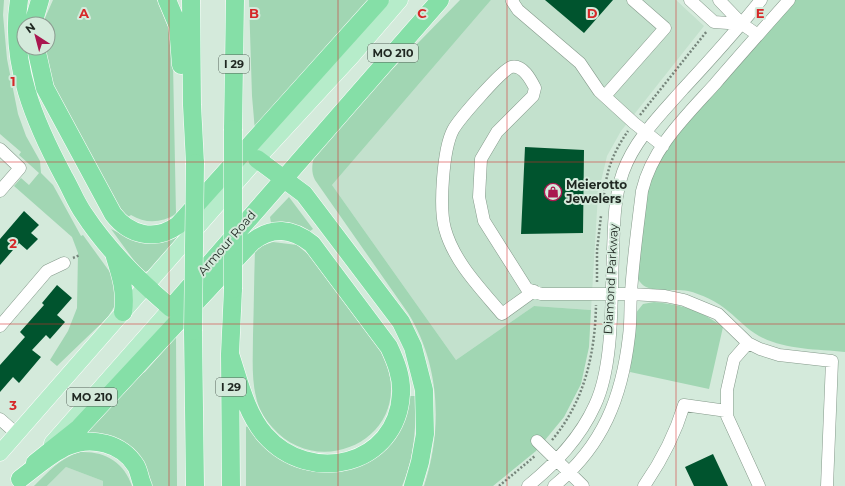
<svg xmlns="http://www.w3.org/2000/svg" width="845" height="486" font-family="Montserrat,sans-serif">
  <rect width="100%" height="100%" fill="#d4eadb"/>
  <path fill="#c3e1cd" d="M 491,0 L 676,0 L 704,26 L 621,131 L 607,156 L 598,194 L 591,310 L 534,306 L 456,360 L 332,185 Z
    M 66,467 L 103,481 L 103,486 L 47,486 Z"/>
  <path fill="#a1d6b3" d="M 0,0 L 4,0 L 3,15 L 7,59 L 18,114 L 26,136 L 40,161 L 41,173 L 53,185 L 81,236 L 83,235 L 112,275 L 117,302 L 108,317 L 57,366 L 50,360 L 68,331 L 77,308 L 78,253 L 72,237 L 14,186 L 21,178 L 29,185 L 39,173 L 19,155 L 21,152 L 0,134 Z
    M 53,0 L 157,0 L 168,27 L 173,64 L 176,214 C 161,223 146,224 131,215 L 128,217 L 116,203 L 59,97 L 51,78 L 45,48 L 48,48 L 48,24 L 45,24 L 45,18 Z
    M 249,0 L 374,0 L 255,131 L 252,96 Z
    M 460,0 L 491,0 L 332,185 L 456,360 L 534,306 L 591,310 L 589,347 L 581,384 L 564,417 L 536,451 L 493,486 L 424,486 C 443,428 440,365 408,313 L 315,180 C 311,172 312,165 314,157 L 374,88 Z
    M 792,0 L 845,0 L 845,352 C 816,349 785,350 759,336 C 747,329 739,320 728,311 C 718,302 701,294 688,291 C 671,287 642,297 637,275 L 643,193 L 655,160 Z
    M 289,197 L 313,229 L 310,231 L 288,222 L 271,223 L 270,217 Z
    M 111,229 C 142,244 144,249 177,232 L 177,238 L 150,270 L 145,272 L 138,266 Z
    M 273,242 L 297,245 L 309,255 L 381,352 C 423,431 323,486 272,427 C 265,419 260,411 257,401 C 251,379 253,357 253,335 C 254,306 254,278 255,250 L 261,246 Z
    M 654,302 C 683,305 700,310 723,327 L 709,389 L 630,372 L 635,314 L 643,304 Z
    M 176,337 L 177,486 L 150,486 L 148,475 L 84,433 L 139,375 L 145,372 Z
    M 409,396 L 417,396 C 415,426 415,458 402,486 L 246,486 L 246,427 L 249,425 C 269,453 289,473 326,472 C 332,472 341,472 347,470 C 356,466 369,451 377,444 C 396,427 406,423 409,396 Z
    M 80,452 C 105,451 124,462 132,486 L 103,486 L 103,481 L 66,467 L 47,486 L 34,486 C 48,472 60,458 80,452 Z"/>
  <path fill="#00542e" d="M 545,0 L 613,0 L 584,33 Z
    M 525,147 L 584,150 L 583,233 L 521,234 Z
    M 24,211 L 39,225 L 31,233 L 38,239 L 27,250 L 19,243 L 0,265 L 0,239 Z
    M 57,285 L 72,298 L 57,315 L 65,322 L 50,339 L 46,335 L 32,350 L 41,357 L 19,383 L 13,377 L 0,392 L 0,365 L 25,337 L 20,332 L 44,305 L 42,303 Z
    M 713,454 L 728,486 L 694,486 L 685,467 Z"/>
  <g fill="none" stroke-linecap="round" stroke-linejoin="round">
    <defs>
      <path id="minor" d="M 513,0 L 512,1 L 518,10 L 580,63 L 599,91 L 634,123 L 663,146
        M 690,0 L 714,22 L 742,24
        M 719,0 L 742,24 L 758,35
        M 605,96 L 665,28 L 633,0
        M 0,149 L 20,168 L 0,191
        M 534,291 L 502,314 C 481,289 454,262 445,229 C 439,208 443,149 453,130 C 459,119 501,71 511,67 C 523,64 531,80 535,88 L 533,96 L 497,132 L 481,159 L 479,197 L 484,221 L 527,289 L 541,294 L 631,294 L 665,296 L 684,300 L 718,314 L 748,343 L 760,349 L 779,355 L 832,361 L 827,486
        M 0,326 L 47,271 L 64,263
        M 748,343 L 734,359 L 727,390 L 727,416 L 759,486
        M 0,419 L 17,434
        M 537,441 L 583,486
        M 528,486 C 556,463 580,438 595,405 C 614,365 611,297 613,252 C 614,225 614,198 623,172 C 635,139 661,114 683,89 C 710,60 736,31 761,0
        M 554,486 C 603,446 622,397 629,336 C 631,322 630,307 631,293 C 633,259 638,225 642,191 C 652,148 686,116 715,84 C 739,56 764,28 789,0
        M 644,486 C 662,460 675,435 684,405 L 727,411"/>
      <path id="major" d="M 52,443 L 171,308
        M 0,453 L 257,159 L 352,56 L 400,0"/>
      <path id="highway" d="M 19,0 C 9,63 35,123 64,177 C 71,189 76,203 84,214 C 107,249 139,281 171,308 L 440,0
        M 167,0 L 178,26 L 181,65
        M 191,0 L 192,105 L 195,163
        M 33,24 L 40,0
        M 36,48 L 45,88 L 113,214 C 129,235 155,242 178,225 L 380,0
        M 233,129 L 235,0
        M 257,159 L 304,194 L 401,322 L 413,347 L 424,390 L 425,434 L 420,462 L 413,486
        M 115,257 C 121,276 126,292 123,312
        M 193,331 L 195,486
        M 35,463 L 79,428 L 252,242 C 272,226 292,228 312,244 L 389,347 C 396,362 402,377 401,394 C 397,466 310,486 265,435 C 246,413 239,381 230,354
        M 20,479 C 35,468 51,453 68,446 C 91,436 122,443 136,466 C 139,471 140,480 143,486
        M 231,486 L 230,354 L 233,289"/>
    </defs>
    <use href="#minor" stroke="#84998a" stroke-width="13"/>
    <use href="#major" stroke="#fff" stroke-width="17"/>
    <use href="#highway" stroke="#fff" stroke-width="19"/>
    <path stroke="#76857b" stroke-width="2.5" stroke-dasharray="2 2" stroke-linecap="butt" d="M 640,115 L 707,31
      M 604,195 C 607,168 613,153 628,131
      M 73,258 L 80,255
      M 597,282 L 597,250 L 601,216
      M 552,440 C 584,402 595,355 596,305
      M 499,486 L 535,456"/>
    <use href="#minor" stroke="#fff" stroke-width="12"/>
    <use href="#major" stroke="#b6ecca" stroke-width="16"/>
    <use href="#highway" stroke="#85dfa7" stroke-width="18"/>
    <defs>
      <path id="highway-bridge" d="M 233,129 L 233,289
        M 193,331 L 195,163"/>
    </defs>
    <use href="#highway-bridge" stroke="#fff" stroke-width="19" stroke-linecap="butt"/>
    <use href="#highway-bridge" stroke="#85dfa7" stroke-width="18"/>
  </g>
  <path fill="none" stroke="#d62828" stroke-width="1" stroke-opacity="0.55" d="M 169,0 L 169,486M 338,0 L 338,486M 507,0 L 507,486M 676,0 L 676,486M 0,162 L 845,162M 0,324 L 845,324"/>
  <defs>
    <symbol id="shop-ring" viewBox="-11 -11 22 22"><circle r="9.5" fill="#d4eadb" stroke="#a9174f" stroke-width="1.5"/><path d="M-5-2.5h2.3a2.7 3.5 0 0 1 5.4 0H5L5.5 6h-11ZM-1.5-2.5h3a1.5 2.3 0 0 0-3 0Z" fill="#a9174f"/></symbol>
  </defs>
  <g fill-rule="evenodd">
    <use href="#shop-ring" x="543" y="182" width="20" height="20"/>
  </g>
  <g text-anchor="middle" stroke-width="4" stroke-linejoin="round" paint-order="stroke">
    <g fill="#d4eadb" stroke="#556259" stroke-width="1">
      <rect x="368" y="44" width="50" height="18" rx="3"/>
      <rect x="219" y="55" width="30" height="18" rx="3"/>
      <rect x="216" y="378" width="30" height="18" rx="3"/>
      <rect x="67" y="388" width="50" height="18" rx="3"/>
    </g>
    <g font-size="11" font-weight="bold" fill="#1f2721">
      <text x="393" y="57">MO 210</text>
      <text x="234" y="68">I 29</text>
      <text x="231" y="391">I 29</text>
      <text x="92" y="401">MO 210</text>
    </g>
    <g font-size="12" font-weight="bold" fill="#1f2721" stroke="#d4eadb" text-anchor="start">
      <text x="566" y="189">Meierotto<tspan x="566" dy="14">Jewelers</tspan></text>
    </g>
    <g font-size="12" fill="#1f2721" stroke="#d4eadb">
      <text transform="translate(227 243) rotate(-49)" y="4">Armour Road</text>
      <text transform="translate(611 279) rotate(-87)" y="4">Diamond Parkway</text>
    </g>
  </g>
  <g font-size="13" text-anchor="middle" font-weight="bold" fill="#d62828" stroke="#d4eadb" stroke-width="4" stroke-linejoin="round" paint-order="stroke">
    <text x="84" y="18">A</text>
    <text x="254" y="18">B</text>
    <text x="422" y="18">C</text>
    <text x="592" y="18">D</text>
    <text x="760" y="18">E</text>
    <text x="13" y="86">1</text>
    <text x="13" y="248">2</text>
    <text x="13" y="410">3</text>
  </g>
  <g transform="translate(36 36) rotate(324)"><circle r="19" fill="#d4eadb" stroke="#8c9c91"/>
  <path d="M0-3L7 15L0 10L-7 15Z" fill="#a9174f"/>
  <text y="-6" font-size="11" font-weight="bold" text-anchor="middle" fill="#1f2721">N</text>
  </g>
</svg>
